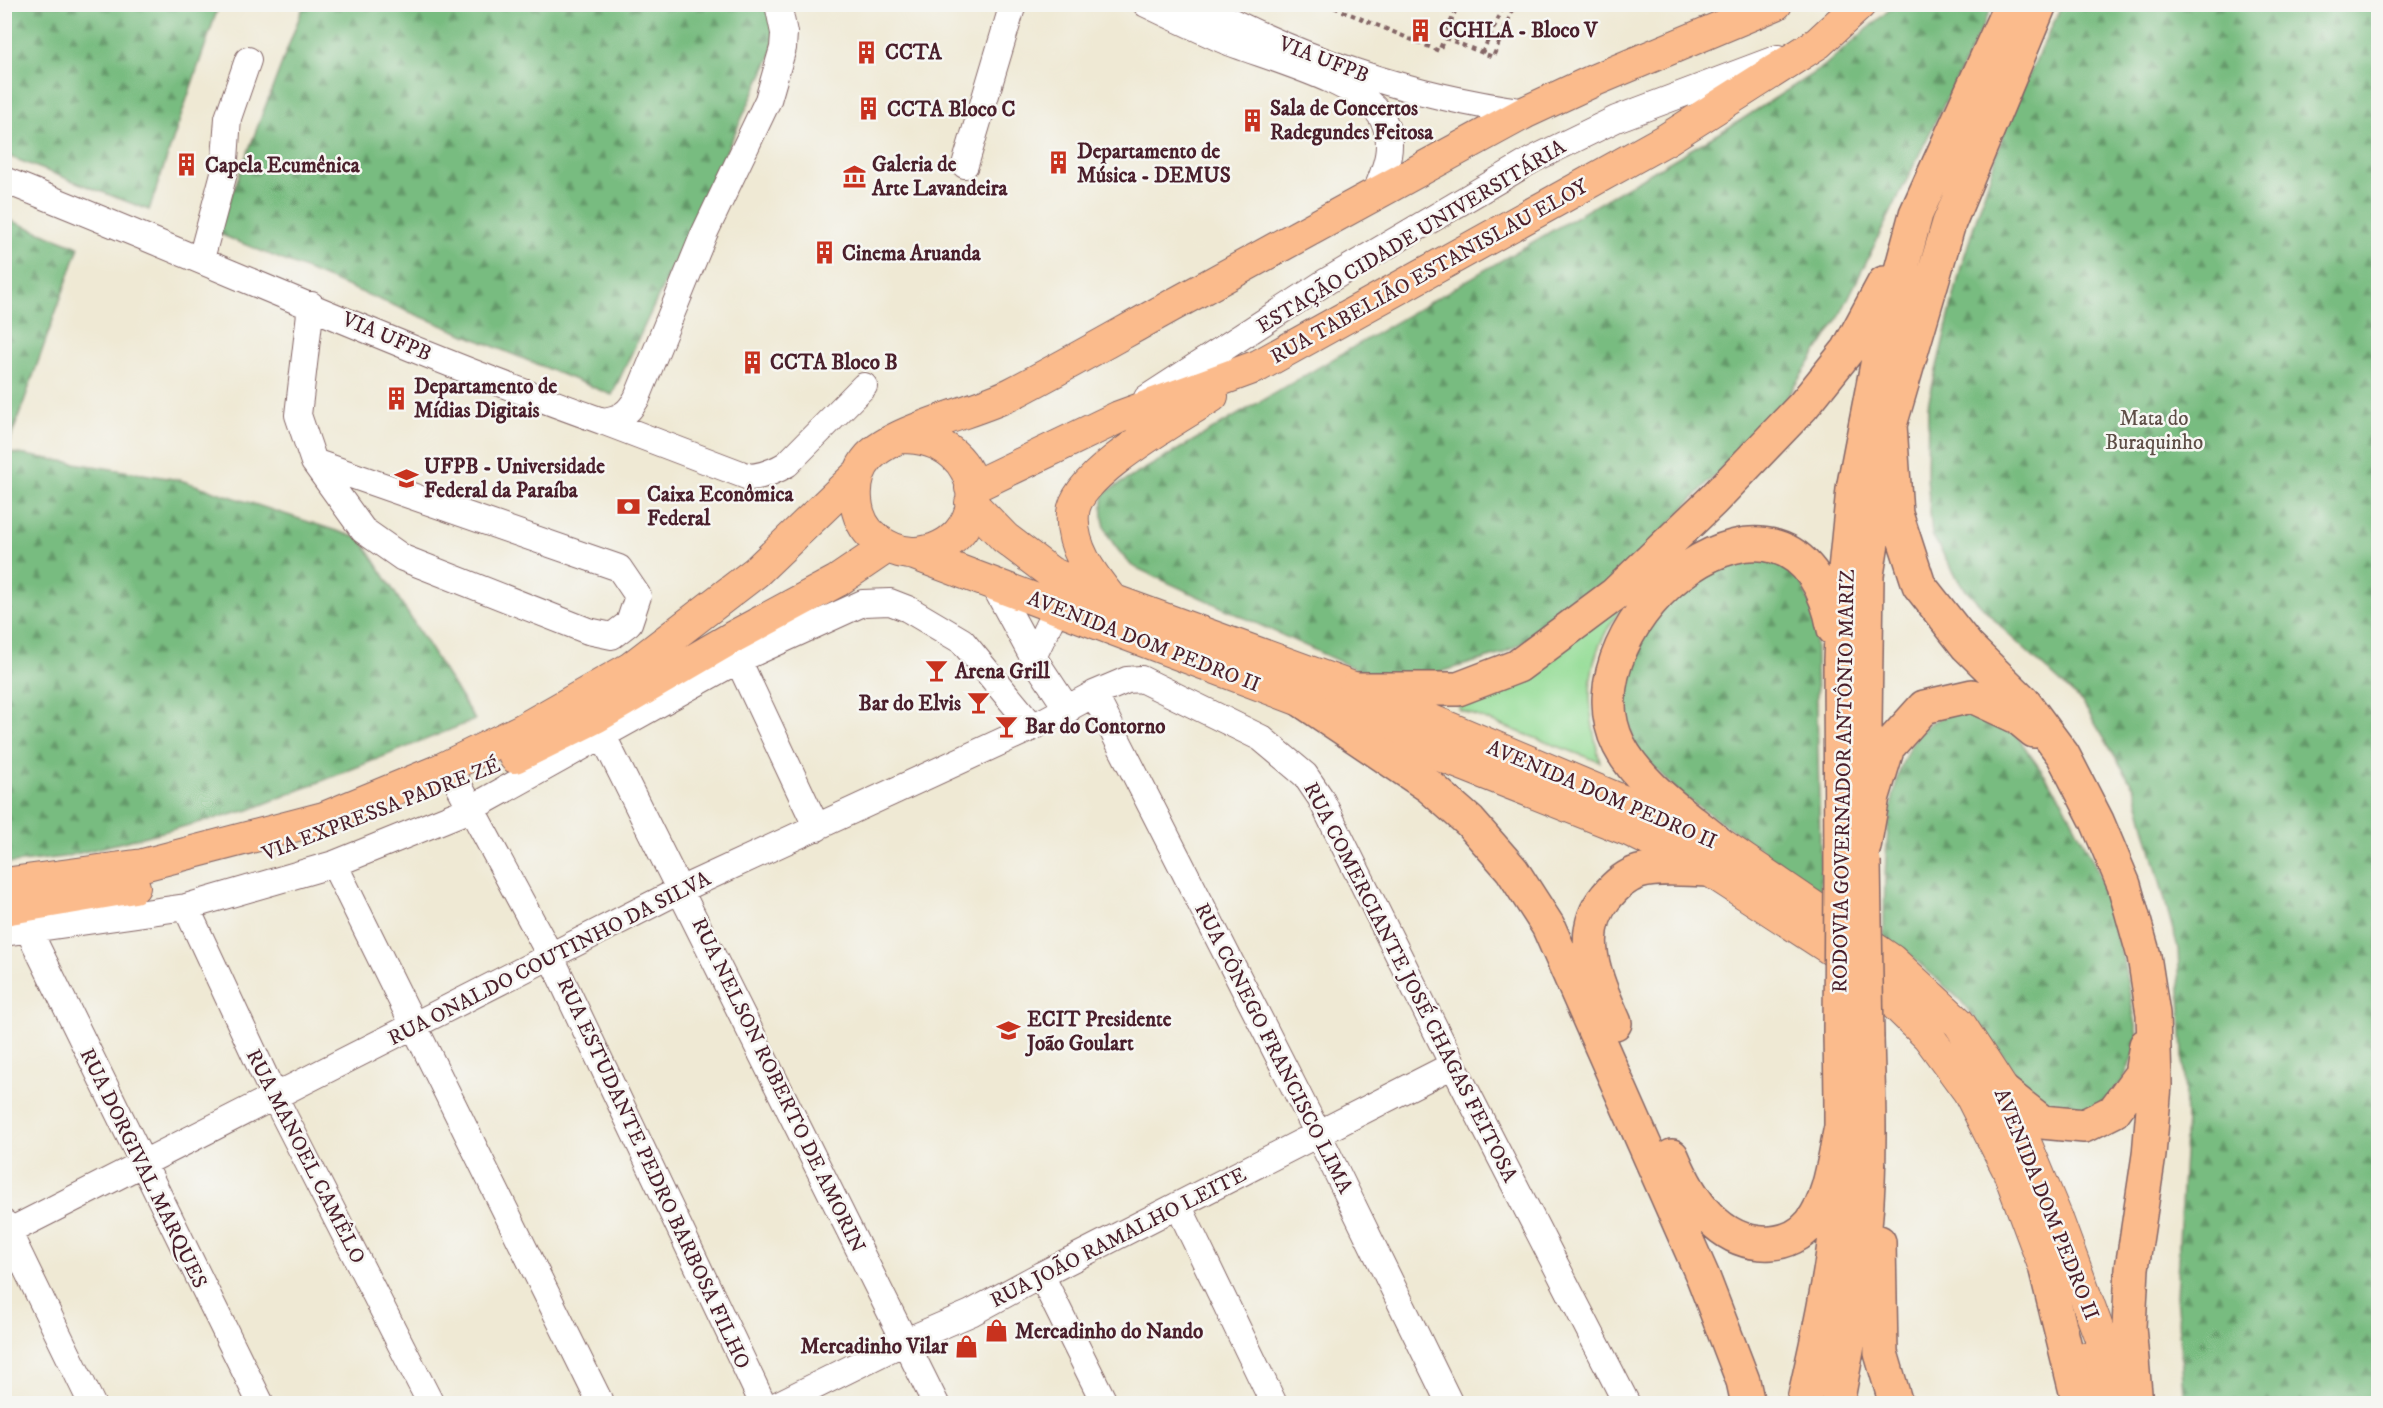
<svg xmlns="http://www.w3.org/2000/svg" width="2383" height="1408" font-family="'IM FELL DW Pica',serif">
  <defs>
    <pattern id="forest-firs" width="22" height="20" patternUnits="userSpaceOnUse" patternTransform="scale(1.5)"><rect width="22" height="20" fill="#78bc80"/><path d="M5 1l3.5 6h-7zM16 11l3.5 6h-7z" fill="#649869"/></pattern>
  </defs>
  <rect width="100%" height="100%" fill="#f6f6f2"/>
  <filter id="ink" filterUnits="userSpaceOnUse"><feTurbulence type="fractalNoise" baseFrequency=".0167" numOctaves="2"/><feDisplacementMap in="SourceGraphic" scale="12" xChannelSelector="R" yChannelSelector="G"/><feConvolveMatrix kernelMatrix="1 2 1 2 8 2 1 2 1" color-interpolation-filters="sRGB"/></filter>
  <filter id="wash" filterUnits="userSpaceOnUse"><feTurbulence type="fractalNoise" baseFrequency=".008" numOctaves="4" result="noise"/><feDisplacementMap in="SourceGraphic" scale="24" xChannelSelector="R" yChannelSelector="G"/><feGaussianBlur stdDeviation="1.35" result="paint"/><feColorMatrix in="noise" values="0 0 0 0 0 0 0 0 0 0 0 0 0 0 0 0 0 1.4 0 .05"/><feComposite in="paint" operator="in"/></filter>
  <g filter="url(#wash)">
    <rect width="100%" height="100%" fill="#efe9d4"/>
    <path fill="#95dd97" stroke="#707e61" stroke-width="1.5" d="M 1632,590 C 1623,606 1611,621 1603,638 C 1583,677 1590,722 1600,762 L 1460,710 L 1457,702 L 1484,698 L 1520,681 Z"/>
    <path fill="url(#forest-firs)" stroke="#616e56" stroke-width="1.5" d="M 4,5 L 219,5 L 149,210 L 5,155 Z
      M 304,5 L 766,5 L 775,32 L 771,56 L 612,395 L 217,233 Z
      M 1895,5 L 1993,5 L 1838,319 L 1786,399 L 1631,565 L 1573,615 L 1502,654 L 1413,680 L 1360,671 L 1132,566 C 1110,542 1098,528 1104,493 L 1741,120 L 1823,67 Z
      M 2062,5 L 2378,5 L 2378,1403 L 2185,1403 L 2176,1296 L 2186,1118 L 2178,949 L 2135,789 L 2082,702 L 2010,636 L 1960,583 L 1932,535 L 1927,477 L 1928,404 L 1961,267 L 2007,122 Z
      M 4,218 L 79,247 L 6,452 L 180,480 L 361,539 L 475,720 L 249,810 L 64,857 L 5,864 Z
      M 1755,553 L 1795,570 L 1815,615 L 1821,891 L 1682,795 L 1636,749 L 1625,708 L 1629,671 L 1644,627 L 1674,586 Z
      M 1954,712 L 1984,713 L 2017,736 L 2062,800 L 2098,871 L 2123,960 L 2139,1040 L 2124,1079 L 2105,1101 L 2091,1109 L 2067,1112 L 2049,1110 L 2035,1101 L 2003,1054 L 1961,1001 L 1909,954 L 1884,938 C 1885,883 1881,759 1929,724 C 1936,719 1946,716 1954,712 Z"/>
  </g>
  <g filter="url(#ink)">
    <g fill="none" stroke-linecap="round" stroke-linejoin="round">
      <defs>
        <path id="minor" d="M 1146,4 C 1171,16 1196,28 1221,39 C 1261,56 1358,80 1381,116 C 1397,142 1386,168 1375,194
          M 1198,4 C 1297,58 1414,97 1526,112
          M 965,165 L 1013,4
          M 4,180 C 204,259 400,349 602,421 C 620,419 628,414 637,398 L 704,234 L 768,100 L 783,48 L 784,33 L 778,4
          M 201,259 L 224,173 L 228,118 L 248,60
          M 311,305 L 298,415 L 314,462 L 363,530 L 403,558 L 588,631 L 612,636 L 629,623 L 638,596 L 619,568 L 314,462
          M 1147,398 L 1327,281 L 1532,160 L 1616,119 L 1778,58
          M 602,421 L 749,477 C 763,476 774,472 787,464 L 864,386
          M 994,585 L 1033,657 L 1068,710
          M 1033,657 L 1057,607
          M 738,660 L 817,828
          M 1094,694 L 1319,1136 L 1450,1404
          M 603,736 L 936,1404
          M 458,784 L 550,955 L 763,1404
          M 334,864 L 601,1404
          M 186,907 L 275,1098 L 431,1404
          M 29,931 L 261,1404
          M 4,933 L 186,907 L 334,864 L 470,809 L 738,660 L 863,603 L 890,602 L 908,609 L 962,641 L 1033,727
          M 1178,1205 L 1274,1404
          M 4,1223 L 92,1404
          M 4,1234 L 682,889 L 1033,727 L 1094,694 L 1127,680 L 1141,679 L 1261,738 L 1305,775 L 1320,797 L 1453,1065 L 1627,1404
          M 1041,1275 L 1105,1404
          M 779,1404 L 906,1341 L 971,1313 L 1041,1275 L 1453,1065"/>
        <path id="major" d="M 901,437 C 994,437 993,547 916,553 C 902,554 887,547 876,539 C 852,521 849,479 869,457 C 894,430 975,412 1011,394 C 1073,362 1134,326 1195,293 C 1305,232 1416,172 1526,112 L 1595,80 L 1776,4
          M 971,488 L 1119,417 L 1258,366 L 1667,139 L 1818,43 L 1860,4
          M 971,503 L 1005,538 L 1051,573 L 1112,600 L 1356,689 L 1715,840 L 1891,960 L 1959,1023 L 2004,1092 L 2057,1219 L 2125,1404
          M 912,553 L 1303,701 L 1631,831 L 1709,870 L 1854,964 L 1928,1036 L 1969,1092 L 2008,1169 L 2055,1295
          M 1111,599 C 1091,574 1070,547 1073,513 C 1075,474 1180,417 1212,396
          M 515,757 L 596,717 L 735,636 L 837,581 L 887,547
          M 4,884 L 143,865 L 324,818 L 438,771 L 522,730 L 631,668 L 756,572 L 858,474
          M 4,909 L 134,887
          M 2079,1358 L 2097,1404"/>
        <path id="highway" d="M 1890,425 L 1896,514 L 1919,585 L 1967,646 L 2023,701 L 2063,755 L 2097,821 L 2124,885 L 2144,956 L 2153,1014 L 2155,1085 L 2149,1155 L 2132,1268 L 2129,1327 L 2136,1404
          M 1356,689 L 1458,689 L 1518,666 L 1615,594 L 1712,501 L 1803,406 L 1848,350 L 1884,283
          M 1303,701 L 1429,786 L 1470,822 L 1512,870 L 1548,926 L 1703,1277 L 1743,1381 L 1748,1404
          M 1864,802 L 1867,575 L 1890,425 L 1949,223 L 2040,4
          M 1715,840 C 1682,813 1639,784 1619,745 C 1558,622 1796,432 1834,629
          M 1864,847 L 1873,796 L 1888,747 L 1924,707 L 1972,696 L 2017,717 L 2034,731
          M 1841,874 L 1840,660 L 1843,590 L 1853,489 L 1880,349 L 1916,214 L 2011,4
          M 1615,1023 C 1598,984 1574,935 1606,897 C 1614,887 1626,876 1639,872 C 1660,866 1687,870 1709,870
          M 2004,1092 L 2042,1122 L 2084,1126 L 2114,1111 L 2141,1074 L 2146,1045
          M 1672,1156 C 1690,1199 1719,1246 1771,1243 C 1786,1242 1801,1235 1811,1223 C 1831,1197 1834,1158 1841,1127
          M 1879,1242 L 1881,1353 L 1896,1404
          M 2046,1270 L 2079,1404
          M 1803,1404 C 1816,1346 1830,1286 1836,1227 C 1843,1164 1841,1098 1840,1034
          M 1837,1404 C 1848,1345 1859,1286 1865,1227 C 1871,1165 1869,1101 1867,1039"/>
      </defs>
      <use href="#minor" stroke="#846666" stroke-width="28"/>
      <use href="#major" stroke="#846666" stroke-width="34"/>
      <use href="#highway" stroke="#846666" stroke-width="36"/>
      <path stroke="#846666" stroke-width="4" stroke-dasharray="4.5 4.5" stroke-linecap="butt" d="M 1326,4 L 1439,51 L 1458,4
        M 1486,4 L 1503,10
        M 1538,4 L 1541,6
        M 1445,38 L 1493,57 L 1515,4
        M 1482,53 L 1505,4"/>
      <use href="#minor" stroke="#fff" stroke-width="26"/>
      <use href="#major" stroke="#fbbb8c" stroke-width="32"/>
      <use href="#highway" stroke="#fbbb8c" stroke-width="33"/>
      <defs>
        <path id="highway-bridge" d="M 1864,861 L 1867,1039
          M 1840,1034 L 1841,874"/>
      </defs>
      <use href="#highway-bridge" stroke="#846666" stroke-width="36" stroke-linecap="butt"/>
      <use href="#highway-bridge" stroke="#fbbb8c" stroke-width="33"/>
    </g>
  </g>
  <defs>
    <symbol id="building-bare" viewBox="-9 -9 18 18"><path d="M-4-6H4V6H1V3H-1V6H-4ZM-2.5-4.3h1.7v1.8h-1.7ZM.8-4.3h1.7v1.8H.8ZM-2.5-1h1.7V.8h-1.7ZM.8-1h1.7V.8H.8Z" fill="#c8321e" stroke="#f6f6f2" stroke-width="2.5" paint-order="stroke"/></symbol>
    <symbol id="museum-bare" viewBox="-9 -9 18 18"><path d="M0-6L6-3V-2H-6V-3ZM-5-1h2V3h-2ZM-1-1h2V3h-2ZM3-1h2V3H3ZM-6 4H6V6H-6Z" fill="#c8321e" stroke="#f6f6f2" stroke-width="2.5" paint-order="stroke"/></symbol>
    <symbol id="university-bare" viewBox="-9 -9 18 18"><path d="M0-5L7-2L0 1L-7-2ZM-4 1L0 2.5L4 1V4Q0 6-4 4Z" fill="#c8321e" stroke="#f6f6f2" stroke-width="2.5" paint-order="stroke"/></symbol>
    <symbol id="bank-bare" viewBox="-9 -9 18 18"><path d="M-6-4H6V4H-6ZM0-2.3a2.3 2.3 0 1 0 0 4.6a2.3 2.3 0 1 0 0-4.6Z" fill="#c8321e" stroke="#f6f6f2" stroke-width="2.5" paint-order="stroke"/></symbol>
    <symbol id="bar-bare" viewBox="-9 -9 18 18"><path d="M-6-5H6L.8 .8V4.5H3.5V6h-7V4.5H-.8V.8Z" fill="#c8321e" stroke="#f6f6f2" stroke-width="2.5" paint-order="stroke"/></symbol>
    <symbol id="school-bare" viewBox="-9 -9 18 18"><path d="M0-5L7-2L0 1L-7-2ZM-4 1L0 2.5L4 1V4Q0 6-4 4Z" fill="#c8321e" stroke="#f6f6f2" stroke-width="2.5" paint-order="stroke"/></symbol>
    <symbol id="shop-bare" viewBox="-9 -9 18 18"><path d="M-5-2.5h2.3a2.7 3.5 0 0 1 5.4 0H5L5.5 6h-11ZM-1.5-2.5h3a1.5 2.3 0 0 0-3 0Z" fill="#c8321e" stroke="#f6f6f2" stroke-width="2.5" paint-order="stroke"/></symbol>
  </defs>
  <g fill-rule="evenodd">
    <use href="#building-bare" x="1404" y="14" width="33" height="33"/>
    <use href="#building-bare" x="850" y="36" width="33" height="33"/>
    <use href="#building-bare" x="852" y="92" width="33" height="33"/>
    <use href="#building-bare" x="1236" y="104" width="33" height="33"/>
    <use href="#building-bare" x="1042" y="146" width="33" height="33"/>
    <use href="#building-bare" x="170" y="148" width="33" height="33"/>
    <use href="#museum-bare" x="838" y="160" width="33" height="33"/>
    <use href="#building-bare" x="808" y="236" width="33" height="33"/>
    <use href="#building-bare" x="736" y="346" width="33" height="33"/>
    <use href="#building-bare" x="380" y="382" width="33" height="33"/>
    <use href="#university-bare" x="390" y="462" width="33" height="33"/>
    <use href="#bank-bare" x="612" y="490" width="33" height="33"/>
    <use href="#bar-bare" x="920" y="654" width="33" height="33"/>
    <use href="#bar-bare" x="962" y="686" width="33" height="33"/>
    <use href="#bar-bare" x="990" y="710" width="33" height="33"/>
    <use href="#school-bare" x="992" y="1014" width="33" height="33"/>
    <use href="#shop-bare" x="980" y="1314" width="33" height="33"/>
    <use href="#shop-bare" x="950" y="1330" width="33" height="33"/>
  </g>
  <g text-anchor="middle" stroke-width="5" stroke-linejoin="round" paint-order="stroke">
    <g font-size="21" font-weight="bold" fill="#4a1f2b" stroke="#f6f6f2" text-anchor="start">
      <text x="1439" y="37">CCHLA - Bloco V</text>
      <text x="885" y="59">CCTA</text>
      <text x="1270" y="115">Sala de Concertos<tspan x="1270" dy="24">Radegundes Feitosa</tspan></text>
      <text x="887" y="116">CCTA Bloco C</text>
      <text x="1077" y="158">Departamento de<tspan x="1077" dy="24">Música - DEMUS</tspan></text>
      <text x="872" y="171">Galeria de<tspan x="872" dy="24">Arte Lavandeira</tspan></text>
      <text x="205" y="172">Capela Ecumênica</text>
      <text x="842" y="260">Cinema Aruanda</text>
      <text x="770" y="369">CCTA Bloco B</text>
      <text x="414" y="393">Departamento de<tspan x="414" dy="24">Mídias Digitais</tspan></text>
      <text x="424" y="473">UFPB - Universidade<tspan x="424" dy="24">Federal da Paraíba</tspan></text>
      <text x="647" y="501">Caixa Econômica<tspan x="647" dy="24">Federal</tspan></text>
      <text x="955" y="678">Arena Grill</text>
      <text x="961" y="710" text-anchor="end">Bar do Elvis</text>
      <text x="1025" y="733">Bar do Contorno</text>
      <text x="1027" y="1026">ECIT Presidente<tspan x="1027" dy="24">João Goulart</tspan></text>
      <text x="1015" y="1338">Mercadinho do Nando</text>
      <text x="948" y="1353" text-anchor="end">Mercadinho Vilar</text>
    </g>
    <g font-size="21" fill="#4a1f2b" stroke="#f6f6f2">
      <text transform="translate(1324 59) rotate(21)" y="7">VIA UFPB</text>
      <text transform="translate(1411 236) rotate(-31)" y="7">ESTAÇÃO CIDADE UNIVERSITÁRIA</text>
      <text transform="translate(1429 271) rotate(-29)" y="7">RUA TABELIÃO ESTANISLAU ELOY</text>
      <text transform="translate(387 336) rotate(23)" y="7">VIA UFPB</text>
      <text transform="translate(1144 641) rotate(21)" y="7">AVENIDA DOM PEDRO II</text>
      <text transform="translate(1843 781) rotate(-89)" y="7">RODOVIA GOVERNADOR ANTÔNIO MARIZ</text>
      <text transform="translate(1602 794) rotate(23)" y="7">AVENIDA DOM PEDRO II</text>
      <text transform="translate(381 809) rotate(-21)" y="7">VIA EXPRESSA PADRE ZÉ</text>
      <text transform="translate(549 958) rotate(-27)" y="7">RUA ONALDO COUTINHO DA SILVA</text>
      <text transform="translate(1411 982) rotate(63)" y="7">RUA COMERCIANTE JOSÉ CHAGAS FEITOSA</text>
      <text transform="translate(1274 1048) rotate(63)" y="7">RUA CÔNEGO FRANCISCO LIMA</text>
      <text transform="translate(779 1085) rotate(64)" y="7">RUA NELSON ROBERTO DE AMORIN</text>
      <text transform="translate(306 1156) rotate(63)" y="7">RUA MANOEL CAMÊLO</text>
      <text transform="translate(144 1168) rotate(64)" y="7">RUA DORGIVAL MARQUES</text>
      <text transform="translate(654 1173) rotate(65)" y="7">RUA ESTUDANTE PEDRO BARBOSA FILHO</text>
      <text transform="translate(2047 1204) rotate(68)" y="7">AVENIDA DOM PEDRO II</text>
      <text transform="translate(1118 1237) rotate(-27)" y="7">RUA JOÃO RAMALHO LEITE</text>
    </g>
    <g font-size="21" fill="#5d4e46" stroke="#f6f6f2">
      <text x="2154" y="425">Mata do<tspan x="2154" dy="24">Buraquinho</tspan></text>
    </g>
  </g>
  <rect width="2383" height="1408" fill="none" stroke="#f6f6f2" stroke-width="24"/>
</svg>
